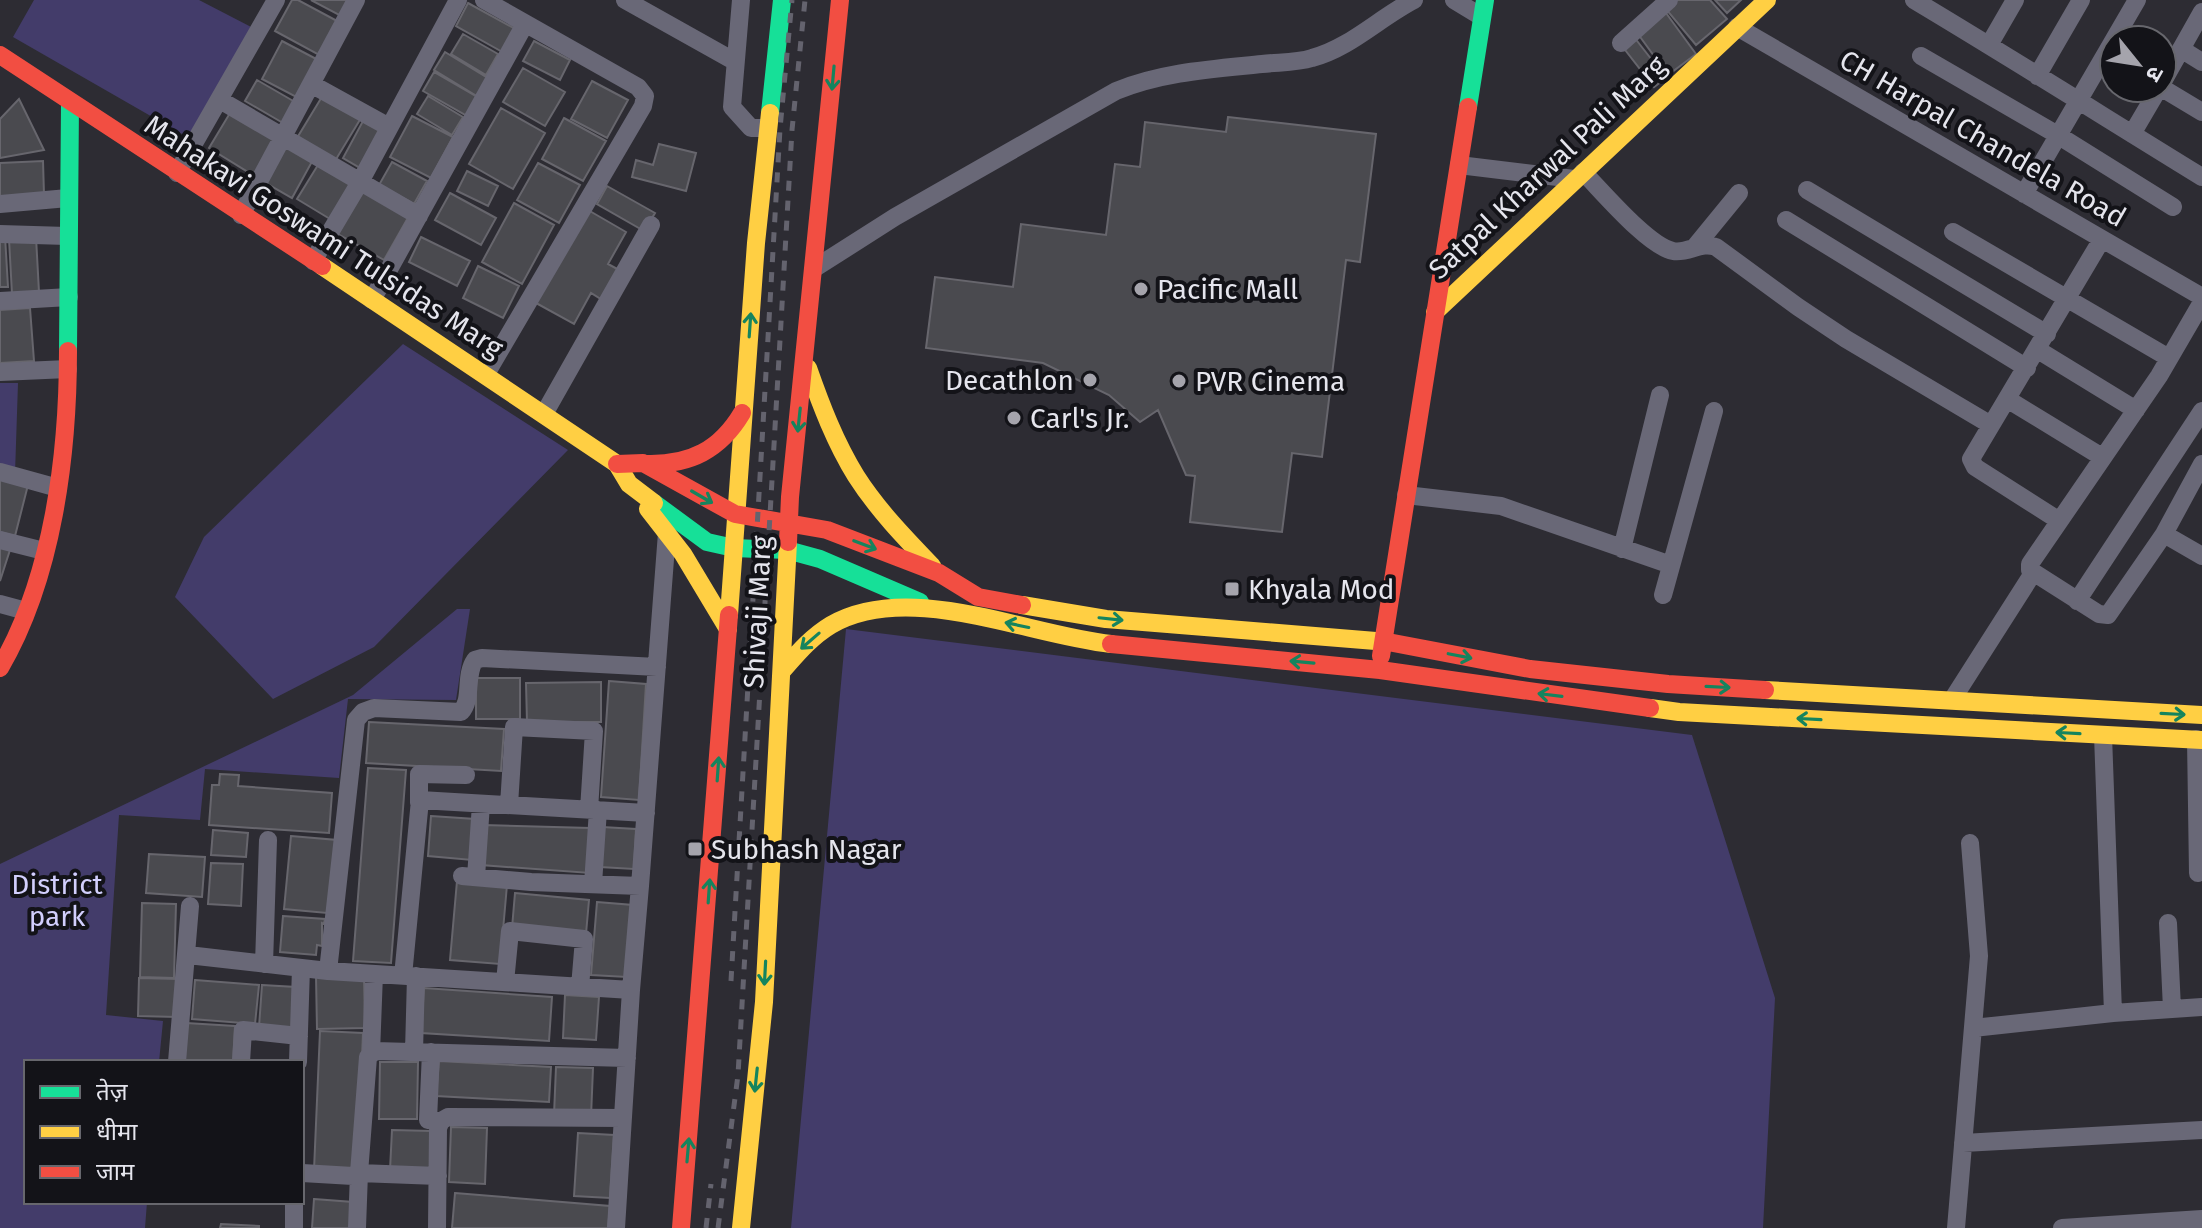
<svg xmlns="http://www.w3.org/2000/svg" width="2202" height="1228" font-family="'Fira Sans','Noto Sans Devanagari',sans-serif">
  <rect width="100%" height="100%" fill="#2d2c33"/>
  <path fill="#433c6a" d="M 34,0 L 199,0 L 259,31 L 196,142 L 13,37 Z
    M 403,344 L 568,450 L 374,647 L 273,699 L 175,597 L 204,537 Z
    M 0,383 L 18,383 L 15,474 L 0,470 Z
    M 457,609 L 470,609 L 456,700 L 348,699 L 339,778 L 205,769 L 200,820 L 119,815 L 106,1015 L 163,1021 L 159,1062 L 26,1062 L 26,1202 L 147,1202 L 145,1228 L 0,1228 L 0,864 L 353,695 Z
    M 846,629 L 1692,735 L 1775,998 L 1763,1228 L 791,1228 Z"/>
  <path fill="#4a4a4f" stroke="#67666d" stroke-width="2" d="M 292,0 L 298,0 L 339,22 L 321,56 L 275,31 Z
    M 311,0 L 349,0 L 341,16 Z
    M 1675,0 L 1710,0 L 1727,19 L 1696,45 L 1665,8 Z
    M 1715,0 L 1741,0 L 1727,13 Z
    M 468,3 L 519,31 L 506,54 L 456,26 Z
    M 1666,13 L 1696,54 L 1668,75 L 1638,34 Z
    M 463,34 L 498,54 L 486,75 L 451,54 Z
    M 1634,37 L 1666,78 L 1654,87 L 1622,46 Z
    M 282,41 L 322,62 L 302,100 L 262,79 Z
    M 534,41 L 570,60 L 560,80 L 523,61 Z
    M 445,52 L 491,80 L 480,98 L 434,70 Z
    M 523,68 L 565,92 L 545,126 L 503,102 Z
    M 434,72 L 479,98 L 469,117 L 423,91 Z
    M 257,80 L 295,102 L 283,123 L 245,101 Z
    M 592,81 L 628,100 L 607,138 L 571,119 Z
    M 323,95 L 361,118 L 335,161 L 297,138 Z
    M 428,96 L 463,117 L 452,135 L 417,114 Z
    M 19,99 L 44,150 L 0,158 L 0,119 Z
    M 233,108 L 281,137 L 256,177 L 209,148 Z
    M 501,108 L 545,133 L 513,189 L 469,164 Z
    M 412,116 L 453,137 L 431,178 L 390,157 Z
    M 1228,117 L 1376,134 L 1360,262 L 1346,260 L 1322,457 L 1292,453 L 1282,532 L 1190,522 L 1195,476 L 1186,475 L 1158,410 L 1140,422 L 1109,395 L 1043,363 L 926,348 L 935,277 L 1013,287 L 1021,224 L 1106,235 L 1115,164 L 1140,167 L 1145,122 L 1226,132 Z
    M 564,118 L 606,141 L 583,181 L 542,159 Z
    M 363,121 L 383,131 L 362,169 L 343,158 Z
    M 288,143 L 314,158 L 292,198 L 266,183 Z
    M 659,144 L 696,153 L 686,191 L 632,177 L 636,160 L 653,165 Z
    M 321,160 L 354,180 L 330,219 L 297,199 Z
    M 43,161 L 44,195 L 0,197 L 0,163 Z
    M 392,162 L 427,181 L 414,204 L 379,185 Z
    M 538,163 L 580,185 L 559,223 L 517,200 Z
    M 467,171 L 498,186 L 488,206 L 457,191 Z
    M 607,186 L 655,213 L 644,231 L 597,204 Z
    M 363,190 L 409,216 L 384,260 L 338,234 Z
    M 450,193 L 496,218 L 481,245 L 435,220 Z
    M 514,203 L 554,225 L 522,284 L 482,262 Z
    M 588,210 L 626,232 L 608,264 L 621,271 L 604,301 L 591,293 L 574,324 L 536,303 Z
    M 5,236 L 8,287 L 0,287 L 0,237 Z
    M 36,237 L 39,292 L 12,294 L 9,239 Z
    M 421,237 L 470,261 L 457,286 L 409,262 Z
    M 478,266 L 519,286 L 503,318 L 463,298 Z
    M 30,308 L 34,361 L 0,363 L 0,310 Z
    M 0,477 L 28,485 L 15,536 L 0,532 Z
    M 0,547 L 10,550 L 0,581 Z
    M 476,678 L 520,678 L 520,719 L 476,719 Z
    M 609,681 L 646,684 L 639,800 L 601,797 Z
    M 601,682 L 601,722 L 527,722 L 526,683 Z
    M 369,722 L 504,729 L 501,771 L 366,763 Z
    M 368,768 L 406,770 L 391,963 L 353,961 Z
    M 220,774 L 239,775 L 238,786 L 332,793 L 329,833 L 209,825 L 212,785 L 219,785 Z
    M 431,816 L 475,819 L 472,860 L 428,856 Z
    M 483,825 L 590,828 L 590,873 L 481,865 Z
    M 602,827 L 636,829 L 634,869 L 600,867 Z
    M 213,830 L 248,833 L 246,857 L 211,855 Z
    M 291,836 L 337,840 L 327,913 L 284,909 Z
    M 149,854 L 205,857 L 202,897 L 146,893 Z
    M 211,863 L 243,864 L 241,906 L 208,904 Z
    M 457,881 L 507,885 L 500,964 L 450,960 Z
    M 515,893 L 589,900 L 586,934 L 512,928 Z
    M 597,902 L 633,905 L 627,977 L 591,975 Z
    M 142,903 L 176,904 L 174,978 L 140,977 Z
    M 283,916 L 325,919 L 324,924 L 322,923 L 322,946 L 317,945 L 316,955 L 280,952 Z
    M 364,974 L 365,1028 L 317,1029 L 316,976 Z
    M 139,978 L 179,979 L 177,1017 L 138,1016 Z
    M 195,980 L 259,985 L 255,1024 L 192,1019 Z
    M 262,985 L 296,987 L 293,1029 L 259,1027 Z
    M 424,988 L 552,997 L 549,1041 L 421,1033 Z
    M 565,995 L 599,997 L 596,1040 L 563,1038 Z
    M 186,1023 L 235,1026 L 233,1062 L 183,1062 Z
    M 320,1031 L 363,1033 L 357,1172 L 314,1170 Z
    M 439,1061 L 551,1067 L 549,1102 L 436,1096 Z
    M 380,1062 L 418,1062 L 417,1119 L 379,1119 Z
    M 556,1067 L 593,1068 L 591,1117 L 554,1115 Z
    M 451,1127 L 487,1128 L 485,1184 L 449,1182 Z
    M 392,1130 L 432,1131 L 431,1172 L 390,1170 Z
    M 578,1133 L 614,1135 L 610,1198 L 574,1196 Z
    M 455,1193 L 610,1206 L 608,1228 L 452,1228 Z
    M 314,1199 L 353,1202 L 351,1228 L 312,1228 Z
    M 221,1224 L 259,1226 L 259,1228 L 220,1228 Z"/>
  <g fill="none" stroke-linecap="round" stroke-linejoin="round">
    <path stroke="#696877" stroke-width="18" d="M 484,0 L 638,87 L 645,96 L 643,106 L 486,374
      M 625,0 L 734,61
      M 741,0 L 732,107 L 751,128 L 766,128
      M 1454,0 L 1482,17
      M 1914,0 C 2011,58 2106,118 2202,177
      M 1737,27 L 2202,297
      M 1621,43 L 1669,0
      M 1989,45 L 2015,0
      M 2181,49 L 2202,62
      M 1921,56 L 2056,134 L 2173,207
      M 2037,76 L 2081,0
      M 2162,83 L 2202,12
      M 311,84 L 389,127
      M 2162,88 L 2202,112
      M 220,100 L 419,216
      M 2132,134 L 2159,88
      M 1459,165 L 1574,179
      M 1583,172 C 1602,191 1648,246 1673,251 C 1688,254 1701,241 1716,247 L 1798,307 L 1846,339 L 1991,425
      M 177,173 L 276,0
      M 1807,190 L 2047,334
      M 2024,194 L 2137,0
      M 0,204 L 68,198
      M 241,215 L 356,0
      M 1786,220 L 2027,368
      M 1953,232 L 2169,358
      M 0,234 L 67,236
      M 1694,248 L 1739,193
      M 313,261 L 360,182 L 458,0
      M 815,268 L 895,217 L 1116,91 C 1162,72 1213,69 1262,64 C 1279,62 1296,63 1312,58 C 1350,48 1379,18 1414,0
      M 372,300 L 525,24
      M 0,301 L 69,297
      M 2202,302 L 2159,376 L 2030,564 L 2030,570 L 2099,614 L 2108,615 L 2164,534 L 2202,464
      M 2038,350 L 2136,410
      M 0,372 L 68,369
      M 2007,399 L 2102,457
      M 544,414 L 651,225
      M 0,472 L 58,488
      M 1406,495 L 1501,506 L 1671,565
      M 2058,520 L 1975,467 L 1971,459 L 2102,239
      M 2164,534 L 2202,556
      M 0,540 L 44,551
      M 1622,549 L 1660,395
      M 1663,595 L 1714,411
      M 2077,601 L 2202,411
      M 0,604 L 26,611
      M 1952,700 L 2033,573
      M 2103,735 L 2113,1013
      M 2196,739 L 2198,873
      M 419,803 L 419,774 L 466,775
      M 509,805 L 514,727 L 594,731 L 589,810
      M 476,877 L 481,804
      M 593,884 L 598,810
      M 640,886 L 667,533
      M 2168,923 L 2172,1009
      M 188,955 L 328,971 L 631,990 L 640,886 L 531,882 L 462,876
      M 264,964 L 268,840
      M 328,971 L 356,720 L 363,712 L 374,708 L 461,712 C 473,699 464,676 475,660 L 482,658 L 657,667
      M 403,976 L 420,800 L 646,813
      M 505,982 L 510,931 L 584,939 L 580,987
      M 1973,1028 L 2113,1013 L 2202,1007
      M 414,1052 L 416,976
      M 431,1052 L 428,1120 L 441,1121
      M 371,1053 L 374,974
      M 177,1062 L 190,906
      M 241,1062 L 243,1030 L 299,1036
      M 298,1062 L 301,968
      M 1963,1143 L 2202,1130
      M 302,1173 L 353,1176 L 359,1173 L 368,1057 L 375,1051 L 627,1058
      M 294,1228 L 294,1202
      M 357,1228 L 359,1173 L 438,1176
      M 437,1228 L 438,1128 L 441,1121 L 448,1117 L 623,1118
      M 616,1228 L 631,990
      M 1956,1228 L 1979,956 L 1970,843
      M 2062,1228 L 2202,1219"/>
    <path stroke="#16e098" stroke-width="18" d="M 1468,107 L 1485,0
      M 770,113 L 782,0
      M 68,351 L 70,103
      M 654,503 L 707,542 L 734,548 L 787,550 L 820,559 L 920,602"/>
    <path stroke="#ffcf43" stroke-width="18" d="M 322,266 L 617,464 L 629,484 L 654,503
      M 1435,312 L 1767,0
      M 808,368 C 821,405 835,442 856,476 C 877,509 905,538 932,566
      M 648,509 L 683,554 L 728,629
      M 1022,605 L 1106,619 L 1388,642
      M 729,615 L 756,243 L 770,113
      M 782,671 C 797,654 811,637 831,625 C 909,580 1027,635 1111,644
      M 1765,690 L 2202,715
      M 1650,708 L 1679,712 L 2202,740
      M 741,1228 L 764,1002 L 788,542"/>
    <path stroke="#f24e42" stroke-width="18" d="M 0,55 L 322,266
      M 617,464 L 643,463 L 735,514 L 827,530 L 939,573 L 978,597 L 1022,605
      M 647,464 C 690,465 720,450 742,413
      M 788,542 L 790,497 L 840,0
      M 1388,642 L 1530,669 L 1668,684 L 1765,690
      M 1111,644 L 1380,670 L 1650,708
      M 1381,656 L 1468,107
      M 0,668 C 53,577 68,455 68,351
      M 681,1228 L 729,615"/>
    <path stroke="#64636e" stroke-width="5" stroke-dasharray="10 10" stroke-linecap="butt" d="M 731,981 L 780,129 L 792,0
      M 706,1228 L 711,1184
      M 718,1228 L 738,1075 L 792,130 L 805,0"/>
  </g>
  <defs><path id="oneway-shaft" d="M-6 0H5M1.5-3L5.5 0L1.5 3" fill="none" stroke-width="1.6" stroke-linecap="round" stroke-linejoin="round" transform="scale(2)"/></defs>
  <g stroke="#15845e">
    <use href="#oneway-shaft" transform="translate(833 78) rotate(95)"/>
    <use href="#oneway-shaft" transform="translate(750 325) rotate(-86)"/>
    <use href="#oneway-shaft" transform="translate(799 420) rotate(96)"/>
    <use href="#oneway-shaft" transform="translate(702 497) rotate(30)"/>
    <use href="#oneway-shaft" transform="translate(865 545) rotate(21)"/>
    <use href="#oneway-shaft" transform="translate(1111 619) rotate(6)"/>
    <use href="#oneway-shaft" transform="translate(1017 625) rotate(-168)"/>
    <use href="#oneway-shaft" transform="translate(810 641) rotate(139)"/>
    <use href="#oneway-shaft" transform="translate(1460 656) rotate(11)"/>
    <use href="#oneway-shaft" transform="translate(1302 662) rotate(-175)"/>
    <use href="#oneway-shaft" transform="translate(1718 687) rotate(3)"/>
    <use href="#oneway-shaft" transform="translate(1550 695) rotate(-173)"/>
    <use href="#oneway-shaft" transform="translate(2173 714) rotate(3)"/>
    <use href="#oneway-shaft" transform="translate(1809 719) rotate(-177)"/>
    <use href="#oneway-shaft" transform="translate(2068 733) rotate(-177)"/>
    <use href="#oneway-shaft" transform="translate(718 769) rotate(-86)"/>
    <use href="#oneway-shaft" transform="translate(709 891) rotate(-86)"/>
    <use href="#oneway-shaft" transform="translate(765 973) rotate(93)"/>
    <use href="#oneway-shaft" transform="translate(756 1080) rotate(96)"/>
    <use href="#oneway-shaft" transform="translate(688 1150) rotate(-85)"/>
  </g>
  <g fill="#a5a4ac" stroke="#131318" stroke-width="3">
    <circle cx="1141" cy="289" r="8"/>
    <circle cx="1090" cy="380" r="8"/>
    <circle cx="1179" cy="381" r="8"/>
    <circle cx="1014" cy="418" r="8"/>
    <rect x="1224" y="581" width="16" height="16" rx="4"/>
    <rect x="687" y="841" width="16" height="16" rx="4"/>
  </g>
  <g text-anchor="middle" stroke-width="8" stroke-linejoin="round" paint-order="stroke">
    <g font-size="28" fill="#e5e5ed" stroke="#131318">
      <text transform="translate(1983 138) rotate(30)" y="10">CH Harpal Chandela Road</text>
      <text transform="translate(1547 167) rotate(-43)" y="10">Satpal Kharwal Pali Marg</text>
      <text transform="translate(324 236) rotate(33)" y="10">Mahakavi Goswami Tulsidas Marg</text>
      <text transform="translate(757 612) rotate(-87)" y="10">Shivaji Marg</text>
    </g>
    <g font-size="28" fill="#e5e5ed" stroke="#131318" text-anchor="start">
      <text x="1157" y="299">Pacific Mall</text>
      <text x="1074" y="390" text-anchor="end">Decathlon</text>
      <text x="1195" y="391">PVR Cinema</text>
      <text x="1030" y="428">Carl's Jr.</text>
      <text x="1248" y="599">Khyala Mod</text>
      <text x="711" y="859">Subhash Nagar</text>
    </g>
    <g font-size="28" fill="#d2cffd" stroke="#131318">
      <text x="57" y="894">District<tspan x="57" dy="32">park</tspan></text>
    </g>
  </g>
  <rect x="24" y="1060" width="280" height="144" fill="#131318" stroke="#67676d" stroke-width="2"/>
  <rect x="40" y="1086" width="40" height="12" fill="#16e098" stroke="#67676d" stroke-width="2"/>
  <text x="96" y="1100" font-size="24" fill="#e5e5ed">तेज़</text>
  <rect x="40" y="1126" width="40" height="12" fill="#ffcf43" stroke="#67676d" stroke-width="2"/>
  <text x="96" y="1140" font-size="24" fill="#e5e5ed">धीमा</text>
  <rect x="40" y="1166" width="40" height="12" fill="#f24e42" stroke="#67676d" stroke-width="2"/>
  <text x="96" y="1180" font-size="24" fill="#e5e5ed">जाम</text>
  <g transform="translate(2138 64) rotate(120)"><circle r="38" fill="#131318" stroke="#67676d" stroke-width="2"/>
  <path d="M0-6L14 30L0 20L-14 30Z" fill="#a5a4ac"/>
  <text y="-12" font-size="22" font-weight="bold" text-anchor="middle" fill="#e5e5ed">उ</text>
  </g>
</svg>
